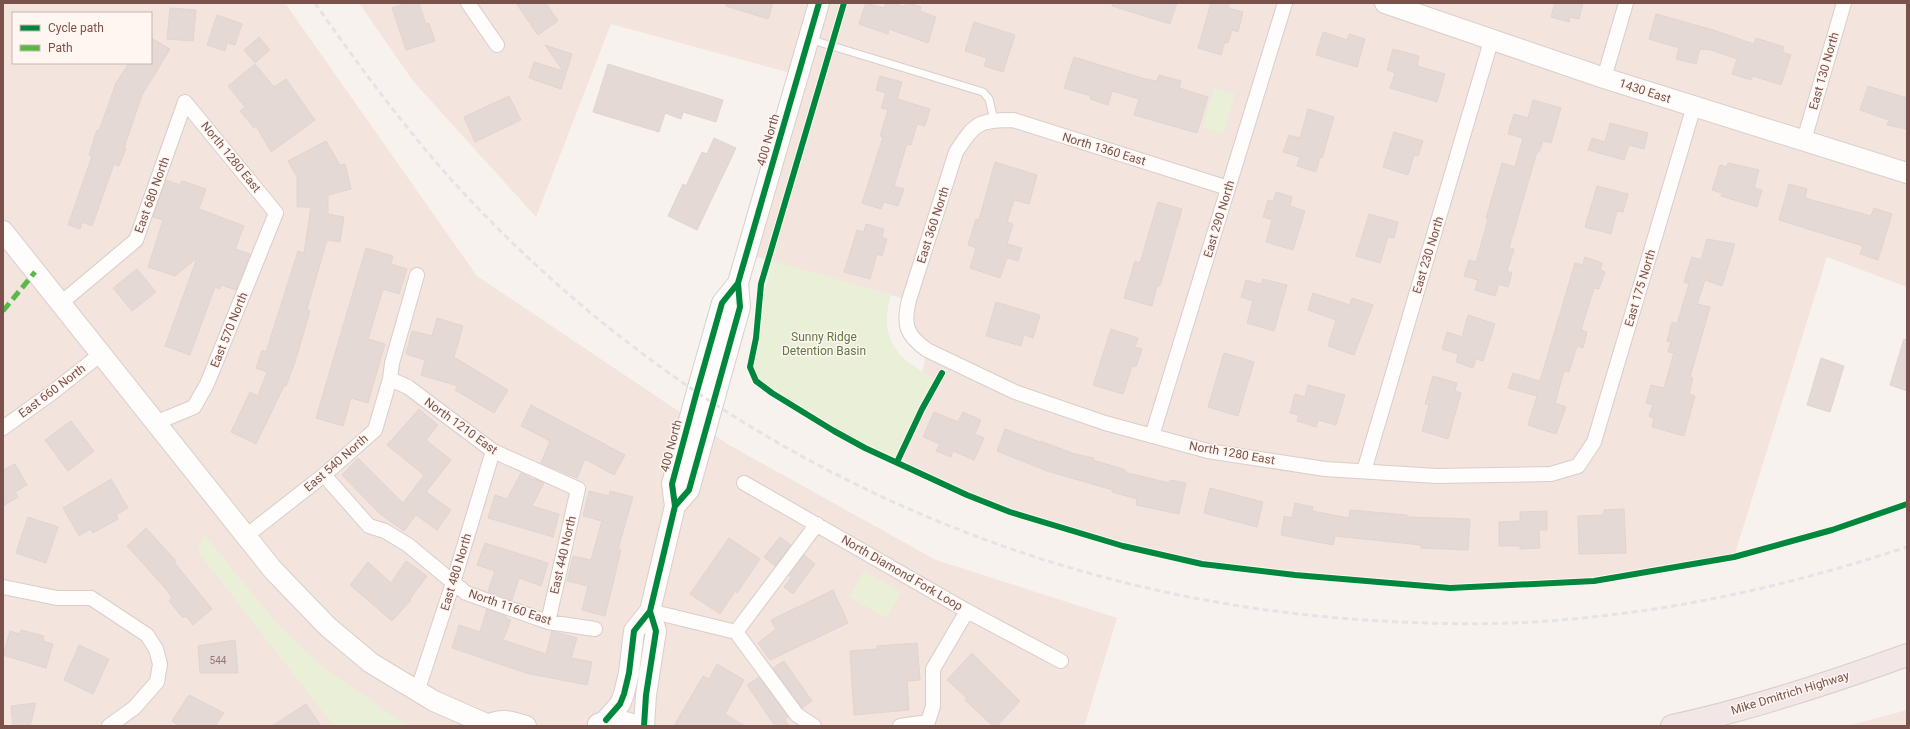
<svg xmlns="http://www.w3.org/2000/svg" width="1910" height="729" font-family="Roboto,sans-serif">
  <rect width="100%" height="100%" fill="#f8f2ee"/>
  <path fill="#f3e4dd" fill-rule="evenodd" d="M 3,3 L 285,3 L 477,276 L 729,445 L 936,560 L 1117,618 L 1085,724 L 1070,726 L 3,726 ZM 13,13 L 151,13 L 151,63 L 13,63 Z
    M 359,3 L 1907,3 L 1907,287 L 1827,257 L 1734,557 L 1594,581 L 1450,588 L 1295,575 L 1202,564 L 1123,546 L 1010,512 L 967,495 L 902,460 L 927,351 L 915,341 L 908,300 L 746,254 L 798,75 L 611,24 L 536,217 L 413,81 Z
    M 1907,710 L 1907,726 L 1847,726 Z"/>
  <path fill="#eaefd8" d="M 1214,88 L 1235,94 L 1223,134 L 1202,128 Z
    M 773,261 L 891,295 C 878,339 897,360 935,378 L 915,415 L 896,458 L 853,438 L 803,408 L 759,380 L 753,369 L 764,292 Z
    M 203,533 L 279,626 L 324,668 L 401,721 L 411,726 L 334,726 L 198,552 Z
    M 864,571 L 901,592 L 886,618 L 849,597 Z"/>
  <path fill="#e5d9d5" stroke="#e2d4d0" d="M 407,3 L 419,3 L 426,24 L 429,23 L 435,41 L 406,50 L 392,8 Z
    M 516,3 L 546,3 L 558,21 L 538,35 Z
    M 726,3 L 773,3 L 768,19 L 726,6 Z
    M 866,3 L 884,8 L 886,3 L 893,3 L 905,7 L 906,3 L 910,3 L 921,7 L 920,11 L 936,17 L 928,43 L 889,29 L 888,34 L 859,24 Z
    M 1113,3 L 1177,3 L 1170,24 L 1112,6 Z
    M 1211,3 L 1230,3 L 1228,8 L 1243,12 L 1238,32 L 1232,30 L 1228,43 L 1225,42 L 1221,55 L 1198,48 Z
    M 1555,3 L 1583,3 L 1579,19 L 1570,17 L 1569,22 L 1551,17 Z
    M 170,8 L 196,10 L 193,41 L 167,39 Z
    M 1656,14 L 1713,30 L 1754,44 L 1756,38 L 1784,47 L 1782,52 L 1791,55 L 1781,85 L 1753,76 L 1751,80 L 1732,74 L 1737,59 L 1711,50 L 1700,49 L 1696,64 L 1676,59 L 1679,48 L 1649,39 Z
    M 217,15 L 242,24 L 235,45 L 227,43 L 225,51 L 207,45 Z
    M 974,22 L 1015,35 L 1003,72 L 984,66 L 987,58 L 965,51 Z
    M 1323,32 L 1347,40 L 1349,34 L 1365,39 L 1357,67 L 1316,55 Z
    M 259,37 L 270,50 L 255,63 L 244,50 Z
    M 151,38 L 170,49 L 142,95 L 124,148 L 126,148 L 119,166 L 114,164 L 92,226 L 82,222 L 80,229 L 68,225 L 92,156 L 89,155 L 97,130 L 99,131 L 116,83 L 129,63 L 151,63 Z
    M 545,45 L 572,54 L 561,89 L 529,78 L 534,62 L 563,71 Z
    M 1393,49 L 1419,56 L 1417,66 L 1445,74 L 1437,102 L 1390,88 L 1395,73 L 1387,70 Z
    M 1074,57 L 1145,79 L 1157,81 L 1159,75 L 1181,81 L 1179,88 L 1208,97 L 1197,133 L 1134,115 L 1139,99 L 1112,91 L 1108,105 L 1090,99 L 1091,96 L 1064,88 Z
    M 255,64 L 274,87 L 286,79 L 315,120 L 271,152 L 256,126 L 254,128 L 240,111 L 245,107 L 228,86 Z
    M 608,64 L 723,100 L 716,122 L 683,112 L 681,119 L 665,113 L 659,132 L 593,112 Z
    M 880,76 L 902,82 L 897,99 L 930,109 L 925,126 L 917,124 L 911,145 L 907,144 L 894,186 L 904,189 L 898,206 L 884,202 L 881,209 L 862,203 L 883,137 L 880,136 L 888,110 L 881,108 L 886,93 L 876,90 Z
    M 1868,86 L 1907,98 L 1907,129 L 1887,125 L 1889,120 L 1860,110 Z
    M 509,96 L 521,120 L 475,142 L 464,117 Z
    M 1533,100 L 1561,108 L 1551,143 L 1543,141 L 1539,152 L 1537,152 L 1509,248 L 1514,249 L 1507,271 L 1512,273 L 1508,287 L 1499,284 L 1495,296 L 1475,290 L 1478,280 L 1464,276 L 1469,260 L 1476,262 L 1488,219 L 1486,218 L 1502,163 L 1515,167 L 1523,138 L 1508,134 L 1514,114 L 1528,118 Z
    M 1308,109 L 1334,117 L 1322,158 L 1320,157 L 1316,172 L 1297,166 L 1300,157 L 1283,152 L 1289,135 L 1300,138 Z
    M 1610,123 L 1648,133 L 1644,149 L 1629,145 L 1624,160 L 1588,150 L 1592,138 L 1605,142 Z
    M 1394,132 L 1423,141 L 1418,156 L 1414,155 L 1408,175 L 1383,167 Z
    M 714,138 L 736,148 L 697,230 L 668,216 L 683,184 L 686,186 L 702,152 L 707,154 Z
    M 326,141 L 340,165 L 345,164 L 351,189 L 328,195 L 328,214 L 344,217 L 340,242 L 327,240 L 307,309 L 310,311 L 295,362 L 286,386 L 284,386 L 256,444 L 231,432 L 250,392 L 258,396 L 267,372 L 256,368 L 262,350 L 266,352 L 298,251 L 304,253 L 311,207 L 297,207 L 297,177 L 288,161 Z
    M 995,162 L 1037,175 L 1029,204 L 1014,200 L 1007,222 L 1013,224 L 1007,244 L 1022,248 L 1018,261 L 1007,258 L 1000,278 L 970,268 L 976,248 L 968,245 L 976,219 L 979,220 Z
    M 1728,163 L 1759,170 L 1754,188 L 1762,190 L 1757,207 L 1721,196 L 1722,193 L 1712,190 L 1720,165 L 1727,167 Z
    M 166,180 L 180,185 L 182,181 L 206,189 L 199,209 L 244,226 L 235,249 L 250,254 L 236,290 L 221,285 L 220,289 L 215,287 L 190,355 L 165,346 L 197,258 L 175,276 L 148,267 L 163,220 L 153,217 Z
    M 1789,184 L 1807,189 L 1805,198 L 1871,216 L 1874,208 L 1892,214 L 1878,260 L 1860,254 L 1863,246 L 1779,220 Z
    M 1597,186 L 1628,194 L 1623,212 L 1617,211 L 1611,234 L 1585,227 Z
    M 1276,192 L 1292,197 L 1290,206 L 1305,211 L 1293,250 L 1266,242 L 1272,220 L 1263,217 L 1268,200 L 1273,201 Z
    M 1158,202 L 1182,209 L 1160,286 L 1157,286 L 1152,306 L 1124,298 L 1135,261 L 1140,263 Z
    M 1369,214 L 1398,222 L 1394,238 L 1388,237 L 1380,263 L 1356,256 Z
    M 866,224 L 884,229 L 882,237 L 887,239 L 882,256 L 877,254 L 870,279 L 844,272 L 857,230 L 864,232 Z
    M 1707,239 L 1735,244 L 1722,286 L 1705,280 L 1697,304 L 1710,307 L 1690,377 L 1693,378 L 1689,394 L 1695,396 L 1684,436 L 1652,427 L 1654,418 L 1649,416 L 1653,405 L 1646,403 L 1651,385 L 1664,388 L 1674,353 L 1668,352 L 1671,342 L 1667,341 L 1672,322 L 1677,324 L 1689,284 L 1684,282 L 1692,257 L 1701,260 Z
    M 366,248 L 393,256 L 391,264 L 407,269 L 399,294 L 383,289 L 368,339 L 385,344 L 368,403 L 351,398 L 343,426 L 316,418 Z
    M 1585,257 L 1602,263 L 1600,270 L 1605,272 L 1599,289 L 1594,288 L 1581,330 L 1587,332 L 1583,348 L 1577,346 L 1569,372 L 1564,371 L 1555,403 L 1566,407 L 1556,434 L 1528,425 L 1537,396 L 1508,388 L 1513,373 L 1540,381 L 1575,263 L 1583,265 Z
    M 137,269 L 156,292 L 132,311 L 113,288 Z
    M 1263,279 L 1287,285 L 1274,331 L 1247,323 L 1253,301 L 1241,297 L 1246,280 L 1261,284 Z
    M 1313,293 L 1350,305 L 1352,298 L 1373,305 L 1354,355 L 1328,346 L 1336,320 L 1308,310 Z
    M 996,302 L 1040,315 L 1033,338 L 1024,335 L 1021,346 L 986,336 Z
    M 1468,315 L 1495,324 L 1483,361 L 1476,359 L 1473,368 L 1456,362 L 1458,354 L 1442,349 L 1447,332 L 1462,337 Z
    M 437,318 L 463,326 L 454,357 L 508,390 L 494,413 L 455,390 L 458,386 L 421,375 L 425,360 L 406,354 L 412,331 L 432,336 Z
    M 1111,329 L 1138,338 L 1135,347 L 1142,349 L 1136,367 L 1132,366 L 1123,394 L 1093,385 Z
    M 1904,339 L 1907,340 L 1907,391 L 1890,385 Z
    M 1224,353 L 1254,362 L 1238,416 L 1208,407 Z
    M 1821,358 L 1844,366 L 1830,412 L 1807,405 Z
    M 1433,376 L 1457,383 L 1455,391 L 1461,393 L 1448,439 L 1422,431 L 1429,405 L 1425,404 Z
    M 1308,385 L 1345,395 L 1336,425 L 1318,420 L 1316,427 L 1297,421 L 1299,415 L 1290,413 L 1295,394 L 1305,397 Z
    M 531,405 L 625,455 L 614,475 L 585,459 L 577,478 L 541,463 L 550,441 L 521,426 Z
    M 419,409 L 438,425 L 426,440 L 451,460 L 426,492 L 451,510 L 437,530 L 416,515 L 404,531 L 380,514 L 342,475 L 358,458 L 403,503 L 424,475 L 387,445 Z
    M 934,412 L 958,422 L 963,412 L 981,420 L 975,434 L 984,438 L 974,460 L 953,451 L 951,457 L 936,451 L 940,444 L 923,437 Z
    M 71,421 L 94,451 L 68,471 L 45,440 Z
    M 1005,429 L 1040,442 L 1040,441 L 1075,454 L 1094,458 L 1093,460 L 1123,469 L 1128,473 L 1169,483 L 1170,480 L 1186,483 L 1179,514 L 1136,505 L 1137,499 L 1112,492 L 1113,490 L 1047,471 L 997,451 Z
    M 15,464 L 27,485 L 15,492 L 18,497 L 3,506 L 3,470 Z
    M 521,473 L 534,480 L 535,479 L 544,483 L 532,506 L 559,514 L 553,537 L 488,518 L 495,495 L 507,499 Z
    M 111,479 L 128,508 L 116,515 L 118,519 L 93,533 L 90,529 L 79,536 L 63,508 Z
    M 1210,488 L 1263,502 L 1257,527 L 1204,513 Z
    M 589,491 L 609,496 L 610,491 L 633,497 L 618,549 L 621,550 L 605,616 L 582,610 L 588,586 L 567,581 L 573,556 L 591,560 L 602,521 L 583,516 Z
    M 1295,503 L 1313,507 L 1312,511 L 1349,518 L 1350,510 L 1407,515 L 1407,517 L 1470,519 L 1468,550 L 1421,548 L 1421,545 L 1335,536 L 1333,545 L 1281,535 L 1284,516 L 1292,518 Z
    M 1624,509 L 1626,553 L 1579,554 L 1578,516 L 1604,515 L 1604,510 Z
    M 1547,511 L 1547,530 L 1539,530 L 1540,548 L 1520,549 L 1520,546 L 1499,546 L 1499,522 L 1520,521 L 1520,512 Z
    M 28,517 L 58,527 L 46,563 L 16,553 Z
    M 146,528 L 176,561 L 174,562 L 212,609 L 193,625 L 186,616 L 183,618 L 169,601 L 172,598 L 166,589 L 127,546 Z
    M 780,537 L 791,545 L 775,566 L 764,557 Z
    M 729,538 L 760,559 L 737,593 L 735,591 L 720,614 L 690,594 Z
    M 485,543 L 548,563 L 541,586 L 519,578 L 512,600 L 488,591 L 495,571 L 477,565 Z
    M 804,555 L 815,564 L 793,594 L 784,587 L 791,578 L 789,576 Z
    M 406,561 L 427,576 L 410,599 L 411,600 L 392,621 L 350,585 L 368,562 L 391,583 Z
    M 833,590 L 848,623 L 770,660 L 758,643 L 776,629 L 771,620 Z
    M 487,609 L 506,616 L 506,618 L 511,620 L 503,640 L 546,654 L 552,631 L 577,638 L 571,658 L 592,662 L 587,685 L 526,673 L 452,648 L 459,625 L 480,632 Z
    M 21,630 L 44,636 L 43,641 L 53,644 L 46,668 L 3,655 L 10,631 L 20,634 Z
    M 235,640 L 238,673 L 200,673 L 198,646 Z
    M 917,643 L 920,680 L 907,681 L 909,710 L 854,715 L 850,651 L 877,649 L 877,646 Z
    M 79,645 L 109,659 L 93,694 L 64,680 Z
    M 972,653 L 1020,701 L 997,726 L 993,726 L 965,700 L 967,698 L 947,680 Z
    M 784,661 L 812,701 L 802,708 L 773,668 Z
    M 717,664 L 744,680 L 725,714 L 745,726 L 674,726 L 703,676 L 709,679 Z
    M 759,677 L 788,717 L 785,720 L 789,726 L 775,726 L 747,685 Z
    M 189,695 L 224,713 L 215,726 L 180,726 L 172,721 Z
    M 36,703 L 30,726 L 13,726 L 11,706 Z
    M 306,704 L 321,726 L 272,726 Z"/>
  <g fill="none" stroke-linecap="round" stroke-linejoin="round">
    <defs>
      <path id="lane" d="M 809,39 L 983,92 L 989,99 L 994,120"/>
      <path id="street" d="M 468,3 L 497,45
        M 1604,78 L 1626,3
        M 1804,140 L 1844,3
        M 1228,188 L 1013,120 C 978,120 975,123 956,152 L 909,300 C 903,325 906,335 927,350 L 1015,392 L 1105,423 L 1208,451 L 1325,469 L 1437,476 L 1551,474 L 1578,466 L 1594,442 L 1694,106
        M 61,303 L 136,240 L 185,102
        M 390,379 L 408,387 L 493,451 L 578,489 L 548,622
        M 155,423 L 194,407 L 207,384 L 276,213 L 185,102
        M 3,428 L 53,392 L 101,354
        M 1152,436 L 1285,3
        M 1364,471 L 1492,38
        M 324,475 L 369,526 L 385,531 L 408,545 L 466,593 L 548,622 L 595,629
        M 744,483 L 967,611 L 1061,661
        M 246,536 L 324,475 L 375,430 L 390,379 L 392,363 L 417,275
        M 3,587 L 57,598 L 91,598 L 147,635 L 156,649 L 160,664 L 157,682 L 134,708 L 109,726
        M 650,611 L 736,632 L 797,715 L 814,726
        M 736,632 L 817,524
        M 417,692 L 453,583 L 493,451
        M 900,726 L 928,722 L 933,706 L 933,669 L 967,611"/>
      <path id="secondary" d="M 1385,3 L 1604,78 L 1907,173
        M 3,231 L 273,570 L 328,627 L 371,663 L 434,701 L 491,726
        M 675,506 L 689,490 L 740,307 L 738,283 L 819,3
        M 606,720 L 620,704 L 624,694 L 629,673 L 634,631 L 650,611 L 675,506 L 672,484 L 697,391 L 722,303 L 738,283
        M 490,724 C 503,718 512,722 526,726
        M 598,724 C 611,718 624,720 637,726
        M 644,726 L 646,695 L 656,631 L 650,611"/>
      <path id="highway" d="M 1672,726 C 1752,709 1830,683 1907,655"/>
    </defs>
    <use href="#lane" stroke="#d8ceca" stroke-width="9"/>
    <use href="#street" stroke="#d8ceca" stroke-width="16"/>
    <use href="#secondary" stroke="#dacecb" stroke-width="22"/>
    <use href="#highway" stroke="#daceca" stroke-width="24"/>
    <use href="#lane" stroke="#fefdfc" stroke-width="7"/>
    <use href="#street" stroke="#fefdfc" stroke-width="14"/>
    <use href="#secondary" stroke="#fefdfc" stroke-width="20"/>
    <use href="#highway" stroke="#f2e7e6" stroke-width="22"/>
    <path stroke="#e4e3e6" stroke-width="3" stroke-dasharray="6 4" stroke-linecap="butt" d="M 315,3 C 364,73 414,141 473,203 C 704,446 1017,594 1351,619 C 1420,624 1490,626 1560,620 C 1682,610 1791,585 1907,547"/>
    <path stroke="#58b947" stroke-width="5" stroke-dasharray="10 5" stroke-linecap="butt" d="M 3,311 L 35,272"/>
    <defs>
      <path id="cycleway" d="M 844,3 L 761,284 L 756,338 L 750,367 L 756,381 L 772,393 L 834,431 L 865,448 L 967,495 L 1010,512 L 1123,546 L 1202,564 L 1295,575 L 1450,588 L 1594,581 L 1734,557 L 1832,530 L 1907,504
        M 897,462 L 922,409 L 942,373
        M 675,506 L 689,490 L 740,307 L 738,283 L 819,3
        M 606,720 L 620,704 L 624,694 L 629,673 L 634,631 L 650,611 L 675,506 L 672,484 L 697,391 L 722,303 L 738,283
        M 644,726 L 646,695 L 656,631 L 650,611"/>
    </defs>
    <use href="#cycleway" stroke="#fff6f1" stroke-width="8"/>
    <use href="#cycleway" stroke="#00873e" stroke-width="6"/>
  </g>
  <g text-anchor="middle" stroke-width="3" stroke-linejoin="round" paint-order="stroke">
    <g font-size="10" fill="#967670">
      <text x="218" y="664">544</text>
    </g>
    <g font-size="12" fill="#7a524b" stroke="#fff6f1">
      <text transform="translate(1824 71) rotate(-74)" y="4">East 130 North</text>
      <text transform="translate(1645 91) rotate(18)" y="4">1430 East</text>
      <text transform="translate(768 140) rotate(-74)" y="4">400 North</text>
      <text transform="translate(1104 149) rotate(17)" y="4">North 1360 East</text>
      <text transform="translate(231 157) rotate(51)" y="4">North 1280 East</text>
      <text transform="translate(152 195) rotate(-70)" y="4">East 680 North</text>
      <text transform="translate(1219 219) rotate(-73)" y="4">East 290 North</text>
      <text transform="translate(933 225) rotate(-72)" y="4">East 360 North</text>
      <text transform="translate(1428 255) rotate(-73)" y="4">East 230 North</text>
      <text transform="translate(1640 288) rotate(-73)" y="4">East 175 North</text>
      <text transform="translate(229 330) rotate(-68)" y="4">East 570 North</text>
      <text transform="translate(52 391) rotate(-37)" y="4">East 660 North</text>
      <text transform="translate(461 426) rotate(36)" y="4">North 1210 East</text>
      <text transform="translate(671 446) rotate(-75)" y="4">400 North</text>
      <text transform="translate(1232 453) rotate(10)" y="4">North 1280 East</text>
      <text transform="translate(336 463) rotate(-41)" y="4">East 540 North</text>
      <text transform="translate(563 555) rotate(-77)" y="4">East 440 North</text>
      <text transform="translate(456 572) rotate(-73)" y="4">East 480 North</text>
      <text transform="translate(902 573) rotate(30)" y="4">North Diamond Fork Loop</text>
      <text transform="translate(510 607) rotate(19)" y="4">North 1160 East</text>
      <text transform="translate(1790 693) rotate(-17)" y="4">Mike Dmitrich Highway</text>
    </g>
    <g font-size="12" fill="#5d7a3f" stroke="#fff6f1">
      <text x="824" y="341">Sunny Ridge<tspan x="824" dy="14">Detention Basin</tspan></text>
    </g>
  </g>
  <rect width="1910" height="729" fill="none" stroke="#7a524b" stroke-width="8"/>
  <rect x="12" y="12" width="140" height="52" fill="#fff6f1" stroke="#cab4af"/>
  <rect x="20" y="25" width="20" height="6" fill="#00873e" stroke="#cab4af"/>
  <text x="48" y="32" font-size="12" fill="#7a524b">Cycle path</text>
  <rect x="20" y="45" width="20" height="6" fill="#58b947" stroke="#cab4af"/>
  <text x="48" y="52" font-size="12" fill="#7a524b">Path</text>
</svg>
